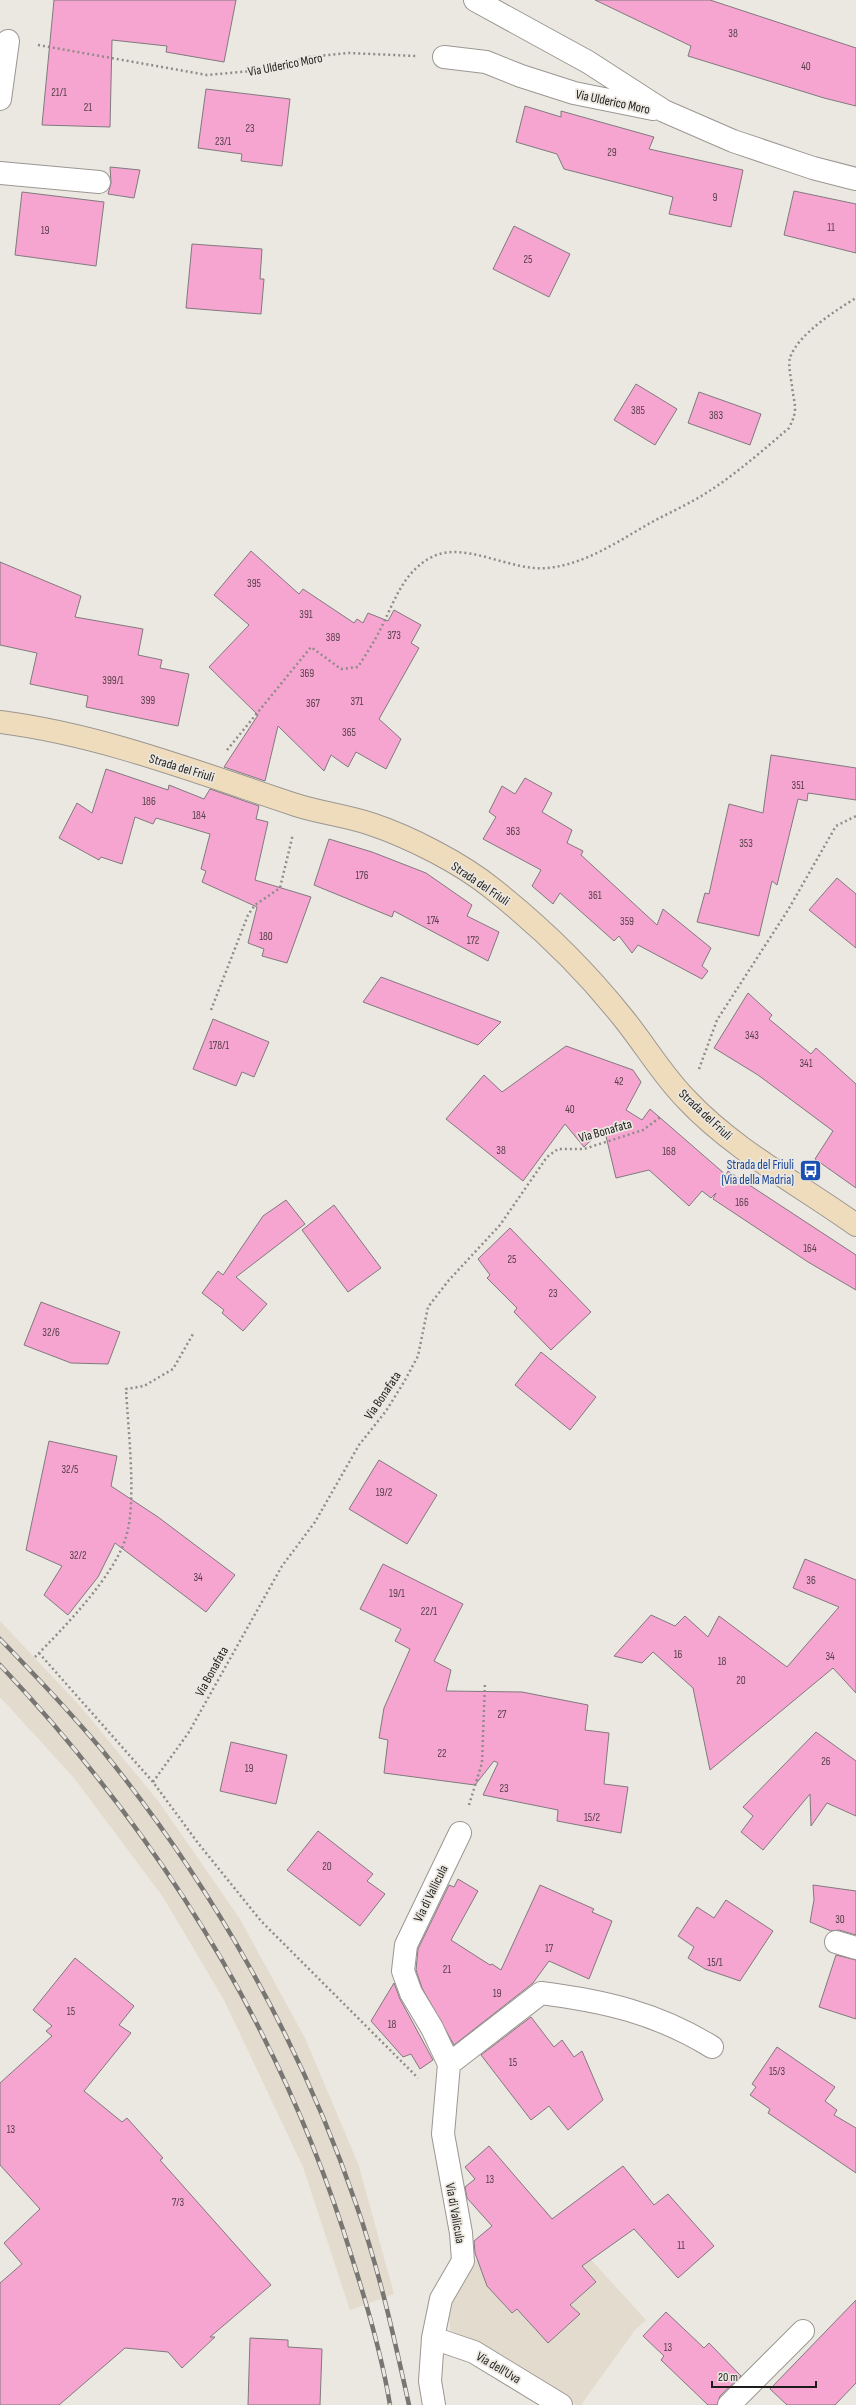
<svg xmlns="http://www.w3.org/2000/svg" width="856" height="2405" font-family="'Sofia Sans Condensed',sans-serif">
  <rect width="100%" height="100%" fill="#ebe7e1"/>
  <path fill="#e4dbcf" d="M 0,1621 L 80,1706 L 159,1802 L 240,1919 L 305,2038 L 359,2166 L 394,2294 L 350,2310 L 303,2167 L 224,2000 L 163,1897 L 74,1778 L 0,1697 Z
    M 543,2207 L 646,2320 L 635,2330 L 581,2405 L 576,2405 L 450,2330 L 449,2305 L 464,2270 Z"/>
  <path fill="#f6a5d1" stroke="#807a7d" d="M 54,0 L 236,0 L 224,62 L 166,52 L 167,46 L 112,40 L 110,127 L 42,125 Z
    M 595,0 L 710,0 L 856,48 L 856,106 L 824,98 L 688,56 L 691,46 Z
    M 206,89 L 290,99 L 282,166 L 241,161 L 242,154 L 198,148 Z
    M 525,106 L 561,117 L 561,111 L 654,137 L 649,149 L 743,170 L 731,227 L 669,214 L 673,197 L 564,169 L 557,154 L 516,142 Z
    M 110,167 L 140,170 L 134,198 L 108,194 L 111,183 Z
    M 794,191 L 856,204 L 856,253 L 784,235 Z
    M 22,192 L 104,202 L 96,266 L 15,255 Z
    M 514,226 L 570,254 L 549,297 L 493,269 Z
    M 192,244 L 262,249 L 260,279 L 264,279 L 261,314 L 186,308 Z
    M 636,384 L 677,409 L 655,445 L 614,420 Z
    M 699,392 L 761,414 L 750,445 L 688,423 Z
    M 251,551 L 299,594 L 303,589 L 354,623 L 357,619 L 363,623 L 368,613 L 388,621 L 394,610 L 421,625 L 411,643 L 419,648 L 379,719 L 401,739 L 386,769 L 356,752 L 348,767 L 331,755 L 324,771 L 278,726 L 265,781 L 224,767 L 258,715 L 209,667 L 249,625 L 214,595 Z
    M 0,562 L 81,596 L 75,617 L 143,629 L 138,655 L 162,660 L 160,668 L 189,674 L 178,726 L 86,707 L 88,696 L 30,684 L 37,653 L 0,645 Z
    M 771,755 L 856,768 L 856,800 L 808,793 L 807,801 L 798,799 L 777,885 L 772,881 L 759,936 L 697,922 L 705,893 L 709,894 L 729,804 L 763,813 Z
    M 106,769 L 168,790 L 169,785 L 204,799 L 210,789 L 259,806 L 256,819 L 268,822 L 255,880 L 311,897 L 287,963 L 262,956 L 264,949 L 248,943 L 257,907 L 202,882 L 206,871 L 201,869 L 210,834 L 156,818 L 153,824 L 135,817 L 122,864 L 101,857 L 99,860 L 59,838 L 77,803 L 92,813 Z
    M 525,778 L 552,793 L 542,812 L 572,830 L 567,843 L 583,851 L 581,855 L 657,925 L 663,909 L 711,948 L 702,966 L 708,971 L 702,979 L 638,945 L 632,953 L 619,936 L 614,941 L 560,893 L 553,904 L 532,886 L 541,870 L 483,839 L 496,817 L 489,812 L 502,786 L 515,794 Z
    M 329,839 L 372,852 L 426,873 L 472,905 L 467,916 L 499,932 L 488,961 L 394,911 L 392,917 L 314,885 Z
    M 837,878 L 856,894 L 856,948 L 809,910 Z
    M 381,977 L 501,1022 L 478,1045 L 363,1002 Z
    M 748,993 L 772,1015 L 769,1019 L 811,1054 L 816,1048 L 856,1084 L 856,1188 L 815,1159 L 833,1131 L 758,1075 L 714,1048 Z
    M 213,1019 L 269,1042 L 254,1077 L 242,1072 L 236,1086 L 193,1069 Z
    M 566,1046 L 633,1070 L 641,1082 L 626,1110 L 642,1120 L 650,1109 L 726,1175 L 728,1171 L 856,1255 L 856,1290 L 808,1262 L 713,1199 L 716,1193 L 711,1198 L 702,1191 L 689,1206 L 649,1170 L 616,1178 L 604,1128 L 584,1147 L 565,1124 L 523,1181 L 446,1119 L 484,1075 L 502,1092 Z
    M 286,1200 L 305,1224 L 236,1277 L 267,1304 L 243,1331 L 222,1313 L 224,1310 L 202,1293 L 218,1271 L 223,1275 L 263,1216 Z
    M 334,1205 L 381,1268 L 348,1292 L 302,1230 Z
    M 510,1228 L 591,1312 L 551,1350 L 514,1312 L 517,1308 L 487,1278 L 490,1275 L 478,1259 Z
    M 41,1302 L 120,1332 L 108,1364 L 71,1363 L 24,1345 Z
    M 541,1352 L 596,1397 L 570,1430 L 515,1385 Z
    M 49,1441 L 117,1456 L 111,1486 L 158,1517 L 235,1575 L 206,1612 L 115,1543 L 98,1577 L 68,1615 L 44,1595 L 62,1566 L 26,1550 Z
    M 379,1460 L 437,1495 L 407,1544 L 349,1509 Z
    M 805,1559 L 856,1580 L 856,1693 L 833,1668 L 710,1770 L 693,1688 L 653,1652 L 642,1663 L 614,1656 L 651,1615 L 675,1626 L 685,1616 L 708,1637 L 719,1616 L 787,1667 L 839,1607 L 793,1588 Z
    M 383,1564 L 463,1604 L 434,1661 L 451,1670 L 446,1691 L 522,1692 L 588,1705 L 585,1730 L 609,1733 L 604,1784 L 628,1787 L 621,1833 L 557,1821 L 558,1810 L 483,1795 L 498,1763 L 494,1761 L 475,1785 L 384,1773 L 388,1740 L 379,1738 L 384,1708 L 410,1649 L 395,1641 L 401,1629 L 360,1609 Z
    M 816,1732 L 856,1761 L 856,1816 L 827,1803 L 811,1826 L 810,1794 L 763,1850 L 741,1832 L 753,1816 L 743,1807 Z
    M 231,1742 L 287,1755 L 276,1804 L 220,1791 Z
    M 318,1831 L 373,1874 L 367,1881 L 385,1894 L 360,1926 L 287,1870 Z
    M 458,1879 L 478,1891 L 451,1940 L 490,1965 L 492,1964 L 501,1970 L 540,1885 L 594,1909 L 592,1912 L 612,1921 L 589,1979 L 549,1961 L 533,1983 L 454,2045 L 422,1988 L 416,1970 L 418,1949 L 449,1885 L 454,1887 Z
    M 813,1885 L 856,1891 L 856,1935 L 839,1930 L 831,1931 L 810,1922 L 814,1900 Z
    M 726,1900 L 773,1931 L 740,1981 L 705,1969 L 688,1958 L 694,1947 L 678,1936 L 697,1907 L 714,1918 Z
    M 836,1955 L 856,1960 L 856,2019 L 819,2007 Z
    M 75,1958 L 134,2006 L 119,2025 L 131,2033 L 84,2091 L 122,2122 L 127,2118 L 163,2158 L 160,2160 L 271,2285 L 210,2337 L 215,2337 L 182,2368 L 168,2352 L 125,2348 L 59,2405 L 0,2405 L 0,2283 L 22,2264 L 4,2243 L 40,2209 L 0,2165 L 0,2083 L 52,2036 L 46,2031 L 52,2026 L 33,2010 Z
    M 394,1983 L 400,1999 L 433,2060 L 420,2069 L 411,2054 L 403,2057 L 371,2021 Z
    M 531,2017 L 554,2047 L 562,2040 L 574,2057 L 582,2051 L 603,2100 L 568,2130 L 549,2106 L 531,2120 L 481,2055 Z
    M 777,2047 L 835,2087 L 825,2101 L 837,2110 L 834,2115 L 856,2128 L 856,2173 L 768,2113 L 770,2109 L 750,2095 L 756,2087 L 752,2084 Z
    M 489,2146 L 552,2219 L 623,2166 L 654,2205 L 668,2194 L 714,2246 L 678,2278 L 634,2229 L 582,2266 L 596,2282 L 570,2305 L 580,2314 L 548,2343 L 517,2309 L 512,2313 L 487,2286 L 475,2253 L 474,2241 L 492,2226 L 467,2198 L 465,2187 L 475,2179 L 465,2167 Z
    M 856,2300 L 856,2383 L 835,2405 L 787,2405 L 770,2389 Z
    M 666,2312 L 704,2348 L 709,2343 L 741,2376 L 720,2396 L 717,2405 L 708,2405 L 661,2360 L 664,2356 L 643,2336 Z
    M 250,2338 L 288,2340 L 288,2347 L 322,2349 L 320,2405 L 248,2405 Z"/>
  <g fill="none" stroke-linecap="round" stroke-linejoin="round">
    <defs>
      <path id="street" d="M 475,0 L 588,62 L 664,111 L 733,141 L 813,168 L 856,179
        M 444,57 L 486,62 L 521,76 L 574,93 L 653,109
        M 0,99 L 8,41
        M 0,173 L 99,182
        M 836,1942 L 856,1948
        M 449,2064 L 541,1993 C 604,2001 657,2013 712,2047
        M 433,2338 L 474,2352 L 561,2405
        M 434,2405 L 430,2381 L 433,2338 L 441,2299 L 463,2261 L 461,2233 L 443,2134 L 449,2064 L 432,2028 L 411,1993 L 403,1971 L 406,1945 L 460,1833
        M 729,2405 L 803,2331"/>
      <path id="secondary" d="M 0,722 C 102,735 199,773 296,805 C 321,813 347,816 371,824 C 410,837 461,863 493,889 C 541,927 586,971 624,1019 C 645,1045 663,1076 687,1100 C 734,1150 800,1185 856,1225"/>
    </defs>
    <use href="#street" stroke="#9b9792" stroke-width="24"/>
    <use href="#secondary" stroke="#9b9792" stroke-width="24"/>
    <path stroke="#8f8c88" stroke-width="2.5" stroke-dasharray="2 3" stroke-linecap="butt" d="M 38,45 L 207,75 L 252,71 L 308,57 L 349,53 L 416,56
      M 227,750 L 311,647 L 341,669 L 358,667 C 365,656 372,645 378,634 C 393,606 401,574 430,558 C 463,539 510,572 548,568 C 584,564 614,544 645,526 C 664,515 685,506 703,495 C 734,476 762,451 789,428 C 799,408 794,406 792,386 C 791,378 788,365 790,358 C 797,335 836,310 856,298
      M 211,1010 L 248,915 L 255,905 L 280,888 L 293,834
      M 699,1069 L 717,1020 L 788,910 L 836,826 L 856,816
      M 39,1653 L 153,1782 L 198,1843 L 261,1921 L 418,2078
      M 35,1657 C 63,1629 115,1575 126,1537 C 137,1502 128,1429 126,1389 L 144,1386 L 173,1369 L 193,1334
      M 153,1782 L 189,1732 L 282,1566 L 315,1522 L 359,1445 L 386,1411 L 404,1382 L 418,1356 L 428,1307 L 449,1280 L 500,1225 L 547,1157 L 558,1149 L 584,1149 L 643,1130 L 662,1116
      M 469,1805 L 482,1763 L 485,1682"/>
    <use href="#street" stroke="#fff" stroke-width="22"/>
    <use href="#secondary" stroke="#eedcbd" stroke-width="22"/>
    <defs>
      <path id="rail" d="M 0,1639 C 35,1675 70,1712 102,1750 C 211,1884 300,2040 356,2204 C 379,2269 394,2337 409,2405
        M 0,1665 C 163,1838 284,2033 353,2261 C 368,2308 382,2356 390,2405"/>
    </defs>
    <use href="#rail" stroke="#787672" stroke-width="4.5"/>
    <use href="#rail" stroke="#ebe7e1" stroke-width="3" stroke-dasharray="9" stroke-linecap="butt"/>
  </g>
  <defs>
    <symbol id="bus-square" viewBox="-11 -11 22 22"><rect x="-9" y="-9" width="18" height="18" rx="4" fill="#1a4fb4" stroke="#ebe7e1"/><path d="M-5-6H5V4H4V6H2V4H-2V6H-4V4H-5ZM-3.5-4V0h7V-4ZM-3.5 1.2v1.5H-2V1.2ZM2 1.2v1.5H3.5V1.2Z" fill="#fff"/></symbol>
  </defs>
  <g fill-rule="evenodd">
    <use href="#bus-square" x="798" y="1158" width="25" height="25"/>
  </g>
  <g text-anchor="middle" stroke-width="3.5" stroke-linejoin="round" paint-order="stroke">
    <g font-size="11" fill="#553f48">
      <text x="733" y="37">38</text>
      <text x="806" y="70">40</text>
      <text x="59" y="96">21/1</text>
      <text x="88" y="111">21</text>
      <text x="250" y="132">23</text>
      <text x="223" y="145">23/1</text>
      <text x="612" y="156">29</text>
      <text x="715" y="201">9</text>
      <text x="831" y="231">11</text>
      <text x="45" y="234">19</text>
      <text x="528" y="263">25</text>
      <text x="638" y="414">385</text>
      <text x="716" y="419">383</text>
      <text x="254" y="587">395</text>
      <text x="306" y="618">391</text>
      <text x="394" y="639">373</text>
      <text x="333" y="641">389</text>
      <text x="307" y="677">369</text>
      <text x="113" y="684">399/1</text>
      <text x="148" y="704">399</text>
      <text x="357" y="705">371</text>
      <text x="313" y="707">367</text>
      <text x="349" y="736">365</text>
      <text x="798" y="789">351</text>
      <text x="149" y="805">186</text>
      <text x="199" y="819">184</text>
      <text x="513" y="835">363</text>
      <text x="746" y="847">353</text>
      <text x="362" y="879">176</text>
      <text x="595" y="899">361</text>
      <text x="433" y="924">174</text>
      <text x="627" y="925">359</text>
      <text x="266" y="940">180</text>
      <text x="473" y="944">172</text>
      <text x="752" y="1039">343</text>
      <text x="219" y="1049">178/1</text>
      <text x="806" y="1067">341</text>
      <text x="619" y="1085">42</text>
      <text x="570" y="1113">40</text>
      <text x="501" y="1154">38</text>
      <text x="669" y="1155">168</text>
      <text x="742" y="1206">166</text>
      <text x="810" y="1252">164</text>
      <text x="512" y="1263">25</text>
      <text x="553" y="1297">23</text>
      <text x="51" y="1336">32/6</text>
      <text x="70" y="1473">32/5</text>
      <text x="384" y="1496">19/2</text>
      <text x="78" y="1559">32/2</text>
      <text x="198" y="1581">34</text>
      <text x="811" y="1584">36</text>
      <text x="397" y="1597">19/1</text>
      <text x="429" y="1615">22/1</text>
      <text x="678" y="1658">16</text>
      <text x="830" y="1660">34</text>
      <text x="722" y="1665">18</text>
      <text x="741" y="1684">20</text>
      <text x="502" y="1718">27</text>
      <text x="442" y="1757">22</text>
      <text x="826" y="1765">26</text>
      <text x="249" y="1772">19</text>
      <text x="504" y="1792">23</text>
      <text x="592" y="1821">15/2</text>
      <text x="327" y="1870">20</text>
      <text x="840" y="1923">30</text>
      <text x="549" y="1952">17</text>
      <text x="715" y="1966">15/1</text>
      <text x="447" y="1973">21</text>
      <text x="497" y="1997">19</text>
      <text x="71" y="2015">15</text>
      <text x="392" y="2028">18</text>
      <text x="513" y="2066">15</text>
      <text x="777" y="2075">15/3</text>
      <text x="11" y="2133">13</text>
      <text x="490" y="2183">13</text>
      <text x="178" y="2206">7/3</text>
      <text x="681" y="2249">11</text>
      <text x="668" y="2351">13</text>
    </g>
    <g font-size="13" fill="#1f1d1b" stroke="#ebe7e1">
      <text transform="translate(285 64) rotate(-11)" y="5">Via Ulderico Moro</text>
      <text transform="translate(613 101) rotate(12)" y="5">Via Ulderico Moro</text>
      <text transform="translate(182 767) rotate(17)" y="5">Strada del Friuli</text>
      <text transform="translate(481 883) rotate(34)" y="5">Strada del Friuli</text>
      <text transform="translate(706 1114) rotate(43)" y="5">Strada del Friuli</text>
      <text transform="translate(605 1130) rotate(-16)" y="5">Via Bonafata</text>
      <text transform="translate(382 1395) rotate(-56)" y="5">Via Bonafata</text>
      <text transform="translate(211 1671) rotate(-61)" y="5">Via Bonafata</text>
      <text transform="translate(430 1893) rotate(-64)" y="5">Via di Vallicula</text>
      <text transform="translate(456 2213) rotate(80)" y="5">Via di Vallicula</text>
      <text transform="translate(499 2367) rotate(31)" y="5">Via dell'Uva</text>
    </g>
    <g font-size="13" fill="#164399" stroke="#ebe7e1" text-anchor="end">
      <text x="794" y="1169">Strada del Friuli<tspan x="794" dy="15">(Via della Madria)</tspan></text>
    </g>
  </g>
  <path d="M712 2381v6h104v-6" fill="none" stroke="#1f1d1b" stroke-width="2"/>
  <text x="718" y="2381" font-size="12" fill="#1f1d1b" stroke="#ebe7e1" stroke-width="3" paint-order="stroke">20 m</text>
</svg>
